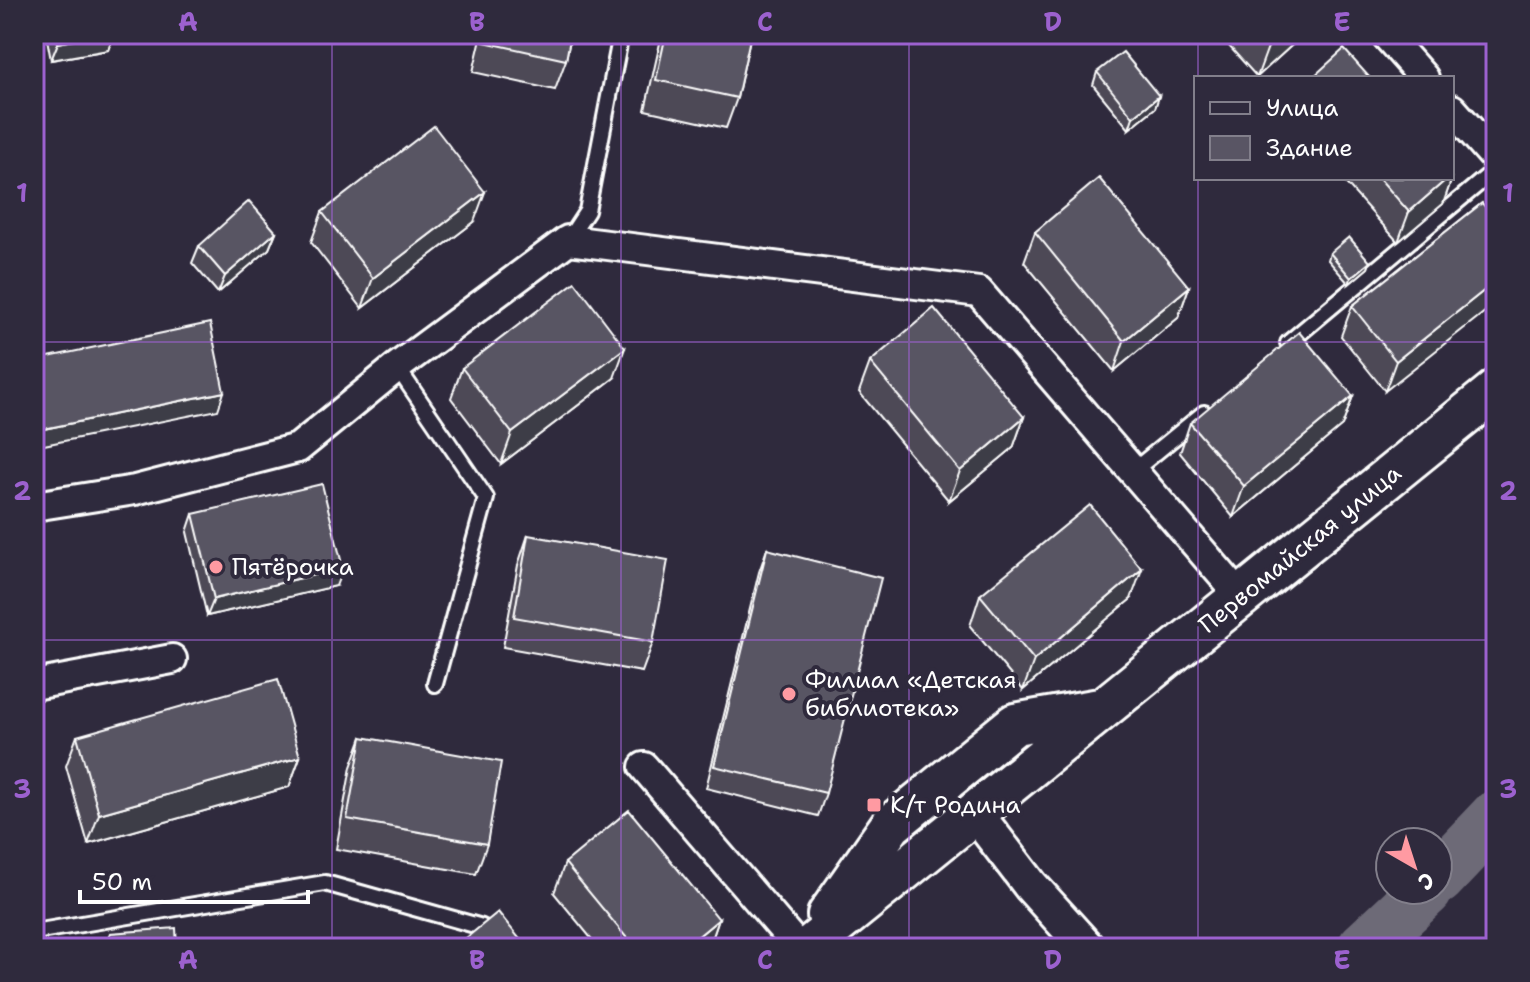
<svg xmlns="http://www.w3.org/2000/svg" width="1530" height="982" font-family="'Shantell Sans',sans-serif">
  <rect width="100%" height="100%" fill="#2f2a3d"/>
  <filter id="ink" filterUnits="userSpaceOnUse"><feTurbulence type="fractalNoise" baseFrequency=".0125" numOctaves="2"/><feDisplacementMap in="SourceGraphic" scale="16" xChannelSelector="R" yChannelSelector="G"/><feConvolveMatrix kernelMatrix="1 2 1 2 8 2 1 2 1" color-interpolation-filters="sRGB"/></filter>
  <g filter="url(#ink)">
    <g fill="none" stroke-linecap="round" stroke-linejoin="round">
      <path stroke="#6d6a77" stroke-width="54" d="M 1438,878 L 1496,817
        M 1364,948 L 1426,890"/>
      <defs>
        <path id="service" d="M 568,240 L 587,211 L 621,34
          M 1288,343 L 1496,169
          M 397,367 L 486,498 L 435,684
          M 1133,471 L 1204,413
          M 34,932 L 325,883 L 482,927"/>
        <path id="minor" d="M 1385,34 L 1424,78
          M 1452,109 L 1496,159
          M 34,506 L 135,490 L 298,448 L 397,367 L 568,240 L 979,292 L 1241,597
          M 34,685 L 172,659
          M 644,767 L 799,948"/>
        <path id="tertiary" d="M 975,813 L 1031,886 L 1087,948"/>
        <path id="secondary" d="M 828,915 L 891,825 L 1015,724 L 1100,709
          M 808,948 L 1496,390"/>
      </defs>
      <use href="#service" stroke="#fff" stroke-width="20"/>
      <use href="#minor" stroke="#fff" stroke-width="34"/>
      <use href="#tertiary" stroke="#fff" stroke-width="40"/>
      <use href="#secondary" stroke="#fff" stroke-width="46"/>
      <use href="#service" stroke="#2f2a3d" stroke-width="14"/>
      <use href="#minor" stroke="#2f2a3d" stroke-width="28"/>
      <use href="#tertiary" stroke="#2f2a3d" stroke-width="34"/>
      <use href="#secondary" stroke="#2f2a3d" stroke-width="40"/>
    </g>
    <path fill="#4d4956" stroke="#fff" stroke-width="2" d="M 46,34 L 114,34 L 108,50 L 51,60 Z
      M 482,34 L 571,34 L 566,60 L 555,90 L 473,72 Z
      M 662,34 L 751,34 L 737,98 L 726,128 L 645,110 Z
      M 1218,34 L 1302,34 L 1301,37 L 1257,77 Z
      M 1097,72 L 1159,96 L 1155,108 L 1129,129 L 1093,85 Z
      M 1341,178 L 1452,178 L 1443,204 L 1398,242 Z
      M 1482,203 L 1385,391 L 1341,336 L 1352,306 Z
      M 322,212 L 474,222 L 362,308 L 311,242 Z
      M 276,232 L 269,249 L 218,293 L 192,263 L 199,246 Z
      M 1035,232 L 1189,287 L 1178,318 L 1114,371 L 1024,262 Z
      M 1330,253 L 1370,262 L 1368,268 L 1349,284 L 1328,260 Z
      M 870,362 L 1024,417 L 1013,448 L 949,501 L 859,392 Z
      M 462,368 L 614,378 L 501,464 L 451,398 Z
      M 1353,396 L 1342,426 L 1233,517 L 1180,453 L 1190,423 Z
      M 193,514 L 336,586 L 207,616 L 187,532 Z
      M 528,535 L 653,642 L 642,672 L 503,647 L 518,565 Z
      M 767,549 L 826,793 L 818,816 L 706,788 L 759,572 Z
      M 980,595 L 1131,599 L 1023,690 L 970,626 Z
      M 77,736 L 300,757 L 289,787 L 88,844 L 66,766 Z
      M 362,737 L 487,844 L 476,874 L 336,849 L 351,767 Z
      M 565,863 L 719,919 L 709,948 L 599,948 L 554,893 Z
      M 110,933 L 177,948 L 104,948 Z"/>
    <path fill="#3e3c46" stroke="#fff" stroke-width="2" d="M 106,34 L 114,34 L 108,50 L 51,60 L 58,43 Z
      M 1282,34 L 1302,34 L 1301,37 L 1257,77 L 1268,47 Z
      M 1159,96 L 1155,108 L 1129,129 L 1133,117 Z
      M 1448,178 L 1452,178 L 1443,204 L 1398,242 L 1409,212 Z
      M 485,192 L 474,222 L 362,308 L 373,278 Z
      M 276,232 L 269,249 L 218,293 L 225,276 Z
      M 1370,262 L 1368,268 L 1349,284 L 1351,278 Z
      M 1496,281 L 1496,303 L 1385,391 L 1396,361 Z
      M 1189,287 L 1178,318 L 1114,371 L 1124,341 Z
      M 46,294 L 39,312 L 34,313 L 34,297 Z
      M 625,348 L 614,378 L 501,464 L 512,433 Z
      M 224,392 L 218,410 L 34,447 L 34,431 Z
      M 1353,396 L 1342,426 L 1233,517 L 1244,486 Z
      M 1024,417 L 1013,448 L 949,501 L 960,471 Z
      M 343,568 L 336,586 L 207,616 L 214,599 Z
      M 1142,569 L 1131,599 L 1023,690 L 1034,660 Z
      M 300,757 L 289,787 L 88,844 L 99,814 Z
      M 719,919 L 709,948 L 684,948 Z"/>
    <path fill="#595564" stroke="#fff" stroke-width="2" d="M 56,34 L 106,34 L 58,43 Z
      M 486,34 L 571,34 L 566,60 L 484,42 Z
      M 666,34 L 751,34 L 737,98 L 656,80 Z
      M 1256,34 L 1282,34 L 1268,47 Z
      M 1344,49 L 1370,78 L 1312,78 Z
      M 1123,52 L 1159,96 L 1133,117 L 1097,72 Z
      M 434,126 L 485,192 L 373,278 L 322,212 Z
      M 1099,178 L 1189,287 L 1124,341 L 1035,232 Z
      M 1379,178 L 1448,178 L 1409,212 Z
      M 249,201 L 276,232 L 225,276 L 199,246 Z
      M 1482,203 L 1496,220 L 1496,281 L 1396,361 L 1352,306 Z
      M 34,237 L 46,294 L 34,297 Z
      M 1349,237 L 1370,262 L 1351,278 L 1330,253 Z
      M 575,282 L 625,348 L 512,433 L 462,368 Z
      M 934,308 L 1024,417 L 960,471 L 870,362 Z
      M 210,323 L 224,392 L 34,431 L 34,360 Z
      M 1299,332 L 1353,396 L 1244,486 L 1190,423 Z
      M 322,484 L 343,568 L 214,599 L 193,514 Z
      M 1090,505 L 1142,569 L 1034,660 L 980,595 Z
      M 528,535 L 668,560 L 653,642 L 514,617 Z
      M 767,549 L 881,578 L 826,793 L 714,766 Z
      M 278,679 L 300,757 L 99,814 L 77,736 Z
      M 362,737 L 501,762 L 487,844 L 347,819 Z
      M 629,810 L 719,919 L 684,948 L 635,948 L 565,863 Z
      M 498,912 L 527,948 L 454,948 Z
      M 176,928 L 177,948 L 111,948 L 110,933 Z"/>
  </g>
  <path fill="none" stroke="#9c61cf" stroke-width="2" stroke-opacity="0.55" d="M 332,34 L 332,948M 621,34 L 621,948M 909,34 L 909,948M 1198,34 L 1198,78M 1198,178 L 1198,948M 34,342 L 1496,342M 34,640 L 1496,640"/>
  <g fill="#ff9aa2" stroke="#2f2a3d" stroke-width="3">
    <circle cx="216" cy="567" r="8"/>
    <circle cx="789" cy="694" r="8"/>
    <rect x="866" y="797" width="16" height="16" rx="4"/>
  </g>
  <g text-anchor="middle" stroke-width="8" stroke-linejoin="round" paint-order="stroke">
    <g font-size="24" fill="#fff" stroke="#2f2a3d">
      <text transform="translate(1300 549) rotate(-39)" y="8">Первомайская улица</text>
    </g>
    <g font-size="24" fill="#fff" stroke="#2f2a3d" text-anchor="start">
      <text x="232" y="575">Пятёрочка</text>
      <text x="805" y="688">Филиал «Детская<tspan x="805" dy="28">библиотека»</tspan></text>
      <text x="890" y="813">К/т Родина</text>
    </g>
  </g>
  <rect width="1530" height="982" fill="none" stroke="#2f2a3d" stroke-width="88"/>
  <rect x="1194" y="76" width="260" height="104" fill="#2f2a3d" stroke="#827f8b" stroke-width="2"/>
  <rect x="1210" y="102" width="40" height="12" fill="#2f2a3d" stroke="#827f8b" stroke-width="2"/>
  <text x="1266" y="116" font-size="24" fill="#ffffff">Улица</text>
  <rect x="1210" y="136" width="40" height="24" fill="#595564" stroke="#827f8b" stroke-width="2"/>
  <text x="1266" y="156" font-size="24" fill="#ffffff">Здание</text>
  <g transform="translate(1414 866) rotate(141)"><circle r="38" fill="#2f2a3d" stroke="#827f8b" stroke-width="2"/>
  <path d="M0-6L14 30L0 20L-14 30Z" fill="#ff9aa2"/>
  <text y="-12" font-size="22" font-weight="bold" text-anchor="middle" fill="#ffffff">С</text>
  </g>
  <path d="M80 890v12h228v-12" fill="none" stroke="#ffffff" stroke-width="4"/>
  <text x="92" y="890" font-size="24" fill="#ffffff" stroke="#2f2a3d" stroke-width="6" paint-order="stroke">50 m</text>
  <rect x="44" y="44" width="1442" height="894" fill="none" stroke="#9c61cf" stroke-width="3"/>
  <g font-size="26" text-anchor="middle" font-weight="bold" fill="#9c61cf">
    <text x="188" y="31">A</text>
    <text x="477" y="31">B</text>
    <text x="765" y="31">C</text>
    <text x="1053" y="31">D</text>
    <text x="1342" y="31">E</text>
    <text x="22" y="202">1</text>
    <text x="1508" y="202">1</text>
    <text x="22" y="500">2</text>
    <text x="1508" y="500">2</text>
    <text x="22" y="798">3</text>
    <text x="1508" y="798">3</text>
    <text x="188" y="969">A</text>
    <text x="477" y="969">B</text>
    <text x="765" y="969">C</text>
    <text x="1053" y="969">D</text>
    <text x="1342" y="969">E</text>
  </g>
</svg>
